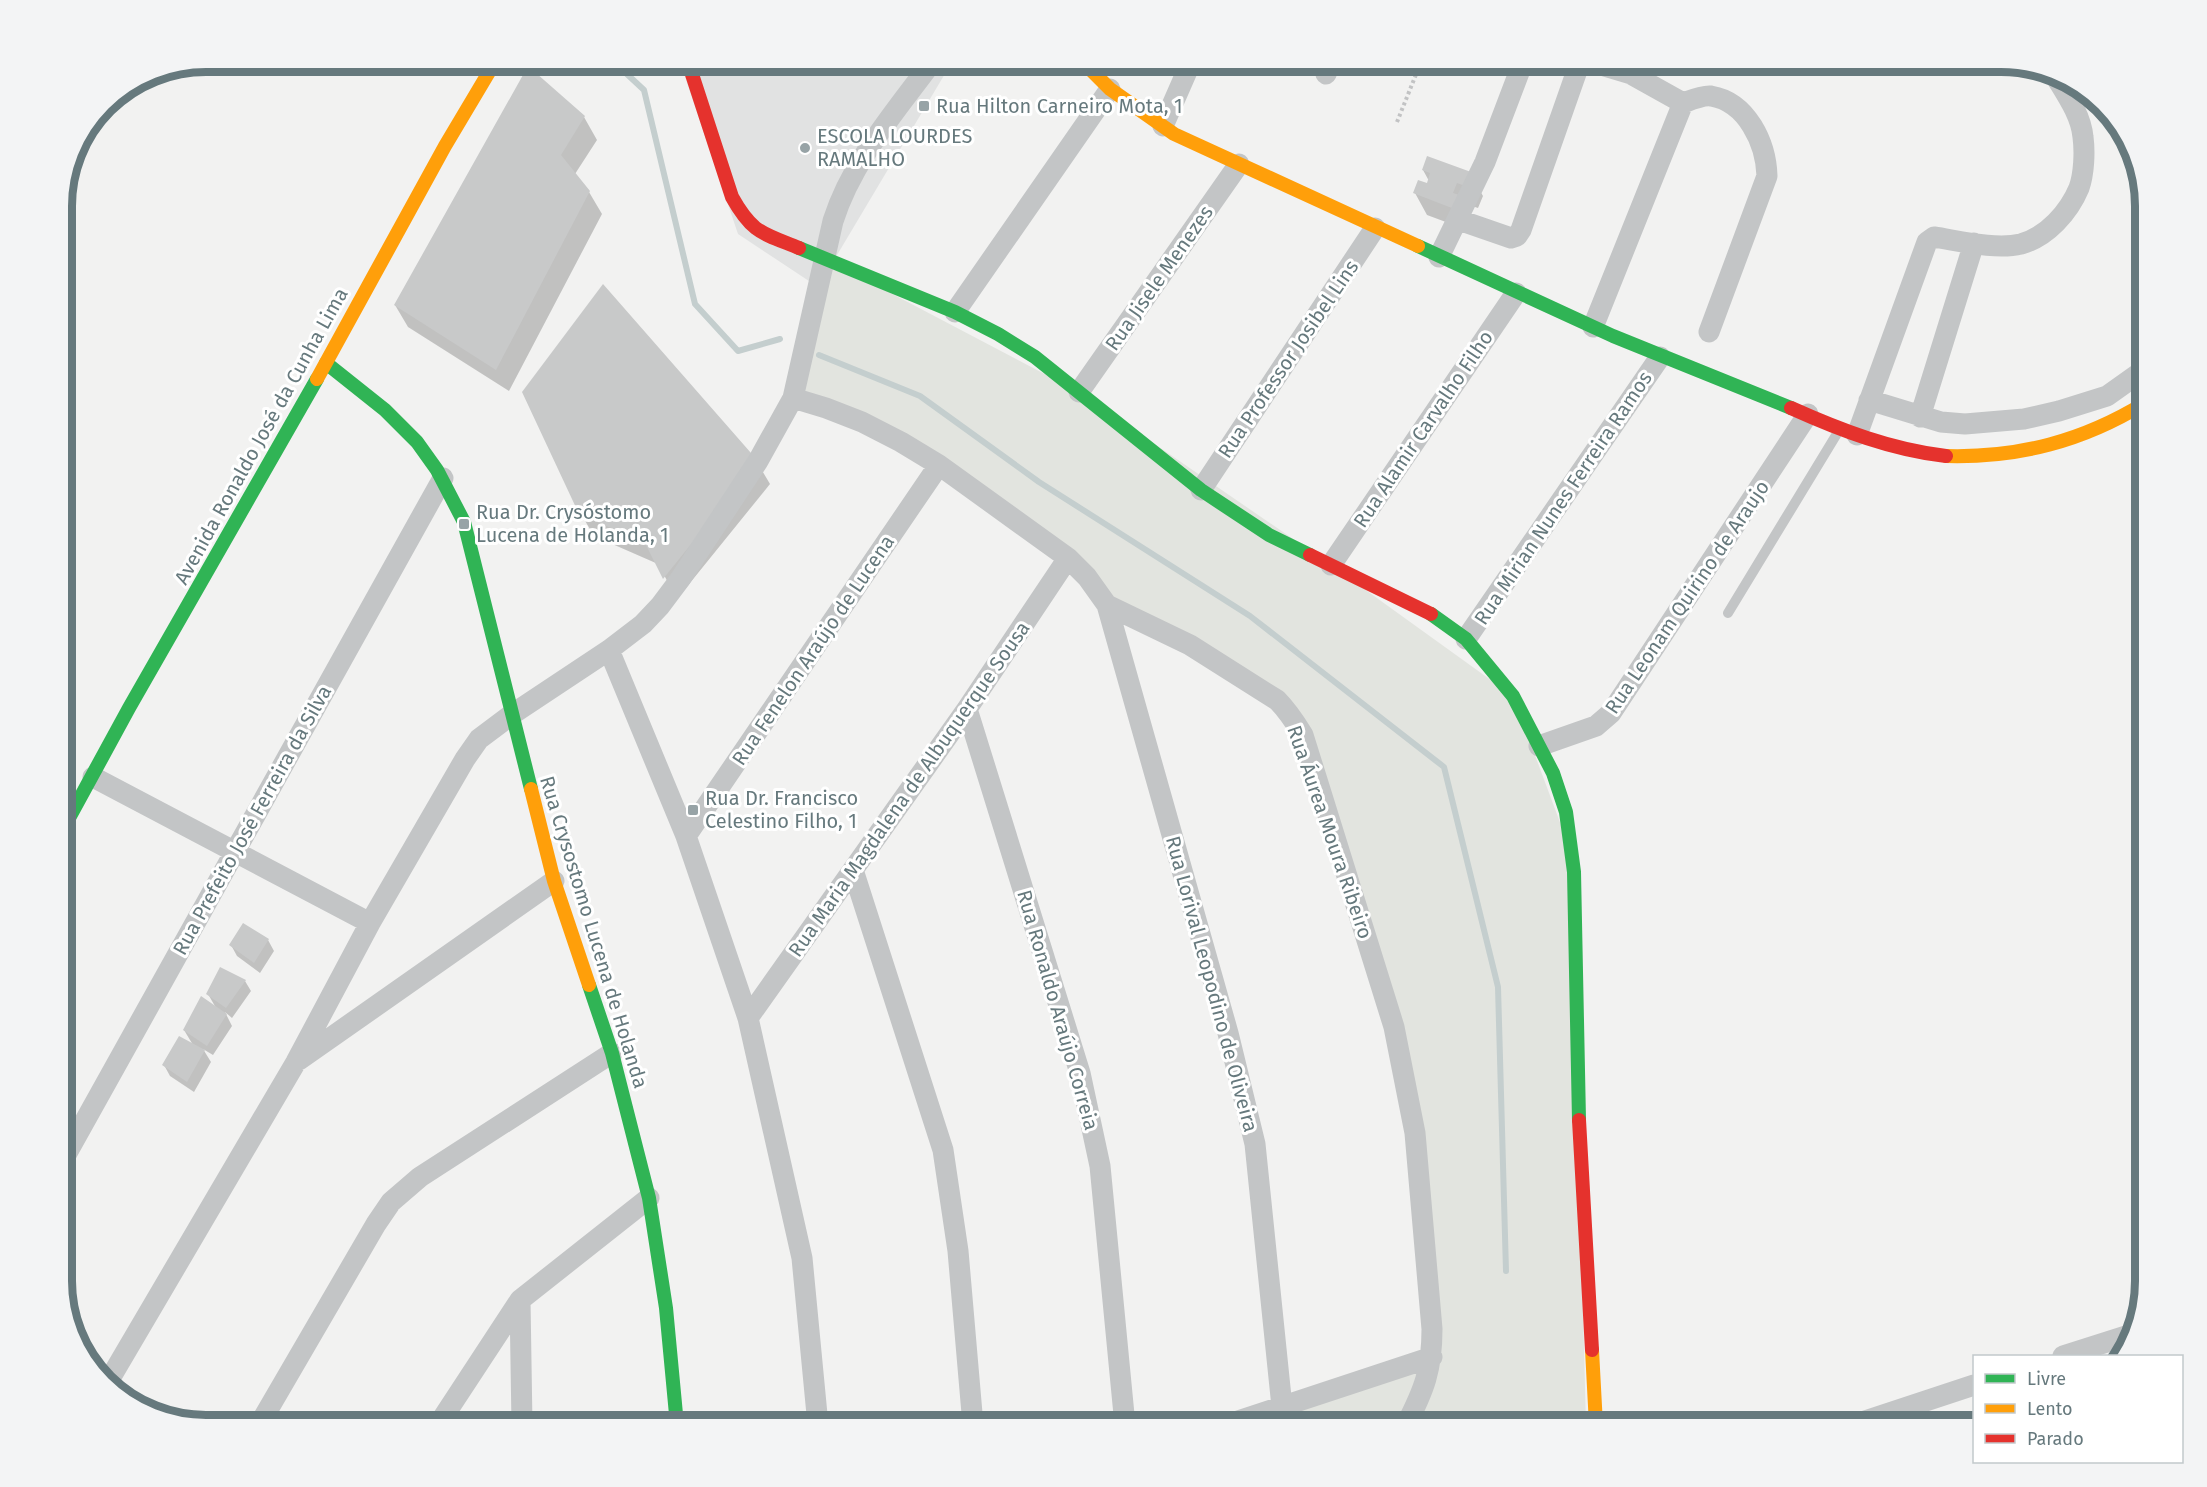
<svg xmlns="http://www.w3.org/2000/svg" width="2207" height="1487" font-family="'Fira Sans',sans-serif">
  <rect width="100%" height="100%" fill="#f2f2f1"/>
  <path fill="#e1e2e2" d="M 680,62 L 952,62 L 818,287 L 738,234 Z"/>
  <path fill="#e2e4df" d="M 824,258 L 1079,392 L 1331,565 L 1513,696 L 1571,852 L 1586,1425 L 1226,1425 L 1426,1359 L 1415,1133 L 1303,735 L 1277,700 L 1107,605 L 1068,558 L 939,465 L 793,398 Z"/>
  <path fill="#0003" d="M 584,117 L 597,140 L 575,174 L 589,192 L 602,214 L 509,391 L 408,327 L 395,305 Z
    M 1423,170 L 1470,174 L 1483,196 L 1478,208 L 1469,205 L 1470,231 L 1427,215 L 1415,193 L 1428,185 L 1429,181 Z
    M 757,462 L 770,484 L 677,599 L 658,564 L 594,536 L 581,514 Z
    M 268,940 L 274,951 L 260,973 L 237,956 L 231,945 Z
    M 245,981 L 251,991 L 232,1018 L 225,1012 L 232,1026 L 213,1055 L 203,1049 L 211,1062 L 194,1092 L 170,1076 L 164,1065 L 193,1045 L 184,1030 L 216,1008 L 208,994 Z"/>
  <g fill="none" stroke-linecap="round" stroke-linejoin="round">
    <path stroke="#c4cece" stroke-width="6" d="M 614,62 L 644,90 L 695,304 L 738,351 L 780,339
      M 819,355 L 920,396 L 1039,482 L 1250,616 L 1444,767 L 1498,987 L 1506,1271"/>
  </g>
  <path fill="#c8c9c9" d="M 528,66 L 585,116 L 561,155 L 590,191 L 496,370 L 394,305 Z
    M 1427,156 L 1471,172 L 1465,186 L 1457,183 L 1453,193 L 1462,196 L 1457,210 L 1413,193 L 1418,180 L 1427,183 L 1430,173 L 1422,170 Z
    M 603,284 L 758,461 L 663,579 L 645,543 L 579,514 L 522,392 Z
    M 243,923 L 269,939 L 254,963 L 229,945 Z
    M 220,967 L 246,980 L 226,1008 L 206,994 Z
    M 201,996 L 227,1014 L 207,1046 L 183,1030 Z
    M 179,1036 L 205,1050 L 187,1082 L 162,1065 Z"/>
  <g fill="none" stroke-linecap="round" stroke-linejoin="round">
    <path stroke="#c2c3c4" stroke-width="4" stroke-dasharray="3 3" stroke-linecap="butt" d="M 1397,122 L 1421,62"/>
    <path stroke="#c3c5c6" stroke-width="10" d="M 1728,613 L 1838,432"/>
    <path stroke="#c3c5c6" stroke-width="21" d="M 1591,62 L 1631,74 L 1683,103 C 1691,100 1703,95 1711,96 C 1747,102 1766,143 1767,176 L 1709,332
      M 1326,74 L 1331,62
      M 1163,126 L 1191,62
      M 1459,220 L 1511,238 L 1517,236 L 1521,230 L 1580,62
      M 1439,257 L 1485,162 L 1523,62
      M 955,312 L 1110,89
      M 1593,327 L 1683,103
      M 1079,392 L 1239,164
      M 793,398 L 826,408 L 862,422 L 901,442 L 939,465 L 1068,558 L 1087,577 L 1107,605 L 1190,645 L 1277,700 C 1288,711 1295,722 1303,735 L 1394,1027 L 1415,1133 L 1432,1329 C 1432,1370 1424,1390 1406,1425
      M 1869,400 L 1941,422 L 1965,424 L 2024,419 L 2059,411 L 2107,396 L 2145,369
      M 1920,417 L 1974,243
      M 1857,435 L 1927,242 L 1934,237 C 1960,241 1996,250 2021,244 C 2047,237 2069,212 2079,188 C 2084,174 2085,152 2083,137 C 2081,116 2068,97 2057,79
      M 1201,490 L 1375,228
      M 1331,565 L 1516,293
      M 1107,605 L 1228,1033 L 1255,1144 L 1282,1407
      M 1466,639 L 1660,357
      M 609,650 L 686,836 L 748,1018 L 802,1258 L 818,1425
      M 967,709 L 1080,1073 L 1100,1166 L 1125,1425
      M 1539,746 L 1596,726 L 1611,713 L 1808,414
      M 93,777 L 370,923
      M 686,836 L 939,465
      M 853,870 L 943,1150 L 958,1251 L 973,1425
      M 748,1018 L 967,709 L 1068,558
      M 299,1060 L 554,881
      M 62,1162 L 443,478
      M 520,1300 L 522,1425
      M 2063,1356 L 2129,1335
      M 108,1382 L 296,1062 L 370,923 L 465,759 L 479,739 L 511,715 L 609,650 L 643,624 L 660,606 L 681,578 L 758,461 L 793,398 L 833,221 C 852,161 895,112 932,62
      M 259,1425 L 376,1224 L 391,1202 L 420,1177 L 612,1053
      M 438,1425 L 520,1300 L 649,1198
      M 1226,1425 L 1432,1357
      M 1853,1425 L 1974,1385"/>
    <path stroke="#30b455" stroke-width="14" d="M 1418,246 L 1613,336 L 1791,408
      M 799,248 L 955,312 L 998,334 L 1035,357 L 1201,490 L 1269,535 L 1310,555
      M 326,363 L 385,410 L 417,442 L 437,470 L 464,522 L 531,789
      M 1431,614 L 1466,639 L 1513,696 L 1553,773 L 1566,812 L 1574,872 L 1579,1120
      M 62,831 L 129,708 L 317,379
      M 589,985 L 612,1053 L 649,1198 L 666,1308 L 677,1425"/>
    <path stroke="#ff9f0a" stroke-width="14" d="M 1083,62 L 1110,89 L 1174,134 L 1418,246
      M 317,379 L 445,146 L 495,62
      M 1946,456 C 2019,458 2083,441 2145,403
      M 531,789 L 554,881 L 589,985
      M 1592,1350 L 1596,1425"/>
    <path stroke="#e5322d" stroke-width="14" d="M 688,62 L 732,197 C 752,233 762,233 799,248
      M 1791,408 C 1840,430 1892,450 1946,456
      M 1310,555 L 1431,614
      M 1579,1120 L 1592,1350"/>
  </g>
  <g fill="#97a3a6" stroke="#fff" stroke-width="2">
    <rect x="918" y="100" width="12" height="12" rx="3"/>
    <circle cx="805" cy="148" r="6"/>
    <rect x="458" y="518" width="12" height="12" rx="3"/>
    <rect x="687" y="804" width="12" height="12" rx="3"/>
  </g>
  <g text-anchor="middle" stroke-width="6" stroke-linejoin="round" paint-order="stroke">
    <g font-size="20" fill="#66797d" stroke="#fff" text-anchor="start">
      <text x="936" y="113">Rua Hilton Carneiro Mota, 1</text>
      <text x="817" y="143">ESCOLA LOURDES<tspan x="817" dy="23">RAMALHO</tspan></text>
      <text x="476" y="519">Rua Dr. Crysóstomo<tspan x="476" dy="23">Lucena de Holanda, 1</tspan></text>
      <text x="705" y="805">Rua Dr. Francisco<tspan x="705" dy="23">Celestino Filho, 1</tspan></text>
    </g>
    <g font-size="20" fill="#66797d" stroke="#fff">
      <text transform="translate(1159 278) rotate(-55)" y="7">Rua Jisele Menezes</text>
      <text transform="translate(1288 359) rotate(-56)" y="7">Rua Professor Josibel Lins</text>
      <text transform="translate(1423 429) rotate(-56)" y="7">Rua Alamir Carvalho Filho</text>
      <text transform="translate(261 436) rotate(-61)" y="7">Avenida Ronaldo José da Cunha Lima</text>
      <text transform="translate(1563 498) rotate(-56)" y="7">Rua Mirian Nunes Ferreira Ramos</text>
      <text transform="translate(1687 597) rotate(-56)" y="7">Rua Leonam Quirino de Araujo</text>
      <text transform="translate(813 650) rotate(-56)" y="7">Rua Fenelon Araújo de Lucena</text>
      <text transform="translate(909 789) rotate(-55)" y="7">Rua Maria Magdalena de Albuquerque Sousa</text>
      <text transform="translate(252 820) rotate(-61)" y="7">Rua Prefeito José Ferreira da Silva</text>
      <text transform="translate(1330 832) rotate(71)" y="7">Rua Áurea Moura Ribeiro</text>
      <text transform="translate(594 932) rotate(73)" y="7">Rua Crysostomo Lucena de Holanda</text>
      <text transform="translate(1212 984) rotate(75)" y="7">Rua Lorival Leopodino de Oliveira</text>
      <text transform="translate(1058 1010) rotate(74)" y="7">Rua Ronaldo Araújo Correia</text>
    </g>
  </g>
  <path d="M0 0H2207V1487H0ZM206 72H2001A134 134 0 0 1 2135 206V1281A134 134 0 0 1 2001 1415H206A134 134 0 0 1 72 1281V206A134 134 0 0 1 206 72Z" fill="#f3f4f5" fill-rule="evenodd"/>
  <path fill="none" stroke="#66797d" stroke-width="8" d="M206 72H2001A134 134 0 0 1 2135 206V1281A134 134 0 0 1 2001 1415H206A134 134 0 0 1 72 1281V206A134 134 0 0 1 206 72Z"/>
  <rect x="1973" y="1355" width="210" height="108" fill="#ffffff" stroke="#c2c9cb" stroke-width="1.5"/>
  <rect x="1985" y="1374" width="30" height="9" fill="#30b455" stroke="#c2c9cb" stroke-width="1.5"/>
  <text x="2027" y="1385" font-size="18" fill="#66797d">Livre</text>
  <rect x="1985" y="1404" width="30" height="9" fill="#ff9f0a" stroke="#c2c9cb" stroke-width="1.5"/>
  <text x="2027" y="1415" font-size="18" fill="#66797d">Lento</text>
  <rect x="1985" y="1434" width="30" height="9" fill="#e5322d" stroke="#c2c9cb" stroke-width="1.5"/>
  <text x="2027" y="1445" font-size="18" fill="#66797d">Parado</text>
</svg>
